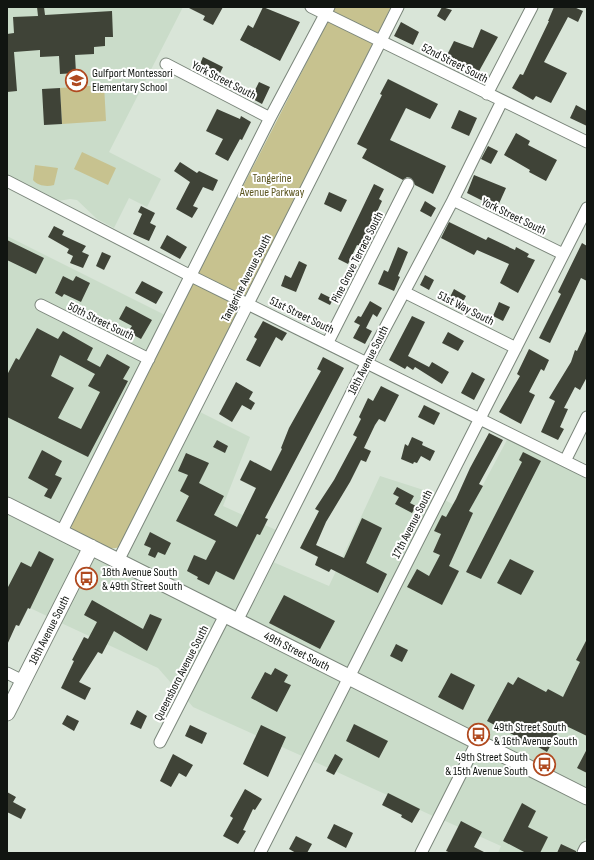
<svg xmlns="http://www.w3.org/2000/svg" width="594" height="860" font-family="'Sofia Sans Condensed',sans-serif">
  <rect width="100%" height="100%" fill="#d9e5d8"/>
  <path fill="#cadcc9" d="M 7,7 L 183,7 L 109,152 L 161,179 L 147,207 L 129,198 L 114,228 L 97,219 L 77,200 L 70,199 L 58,201 L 7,176 Z
    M 7,236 L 165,315 L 146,352 L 38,298 L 34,307 L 142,361 L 59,526 L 7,500 Z
    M 200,412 L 250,437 L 223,506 L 276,530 L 234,614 L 125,559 Z
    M 508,438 L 587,477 L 587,792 L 356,675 L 445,500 L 468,513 Z
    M 380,476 L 436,494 L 346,670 L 244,619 L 273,562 L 329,586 Z
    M 7,511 L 83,549 L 49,617 L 7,597 Z
    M 93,554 L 218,617 L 179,692 L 158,668 L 59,622 Z
    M 228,622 L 341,679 L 302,756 L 193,707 L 188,701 Z
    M 351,684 L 470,744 L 433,816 L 313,761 Z
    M 480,749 L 587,803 L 587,836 L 578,853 L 498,853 L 501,846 L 443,820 Z"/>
  <path fill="#c7c28f" d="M 335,7 L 391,7 L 378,34 L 333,12 Z
    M 328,21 L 373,43 L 246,296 L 198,274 Z
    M 104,85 L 106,121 L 62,124 L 60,88 Z
    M 82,152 L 116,168 L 108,185 L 74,169 Z
    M 35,165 L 58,168 L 54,185 C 47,187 38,186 33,180 Z
    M 194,282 L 241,305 L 119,547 C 107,553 77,538 71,527 L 72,524 Z"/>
  <path fill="#3f4337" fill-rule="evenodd" d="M 37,7 L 44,7 L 45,15 L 112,11 L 113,37 L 105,37 L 105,46 L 94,47 L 94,54 L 75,55 L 76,73 L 60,74 L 59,56 L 40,57 L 40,50 L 14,52 L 17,91 L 7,92 L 7,34 L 14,33 L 13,17 L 38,16 Z
    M 187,7 L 223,7 L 213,25 L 203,20 L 205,16 Z
    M 263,7 L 300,22 L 280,61 L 240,40 L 248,25 L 253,28 Z
    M 442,7 L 452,10 L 445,21 L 437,16 Z
    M 554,7 L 574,7 L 583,11 L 578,22 L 568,17 L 544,62 L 567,73 L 551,103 L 536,96 L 533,100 L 512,88 L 520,74 L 523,75 L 549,21 L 548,21 Z
    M 401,22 L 419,32 L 413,45 L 394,36 Z
    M 481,29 L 498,37 L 478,73 L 446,57 L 454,41 L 473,48 Z
    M 203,57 L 223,67 L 220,73 L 200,64 Z
    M 388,79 L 438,104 L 430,119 L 406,108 L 390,140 L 446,166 L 433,194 L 415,185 L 411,178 L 407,177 L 403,180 L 362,158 L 367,149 L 357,144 L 382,95 L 380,94 Z
    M 259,82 L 270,87 L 262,104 L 251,98 Z
    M 60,88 L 62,124 L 44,125 L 42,89 Z
    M 576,105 L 587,111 L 587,126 L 570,118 Z
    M 217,109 L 240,119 L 241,116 L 251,122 L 242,140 L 240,139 L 228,161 L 215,154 L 223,139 L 206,131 Z
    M 459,110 L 477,118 L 469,136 L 451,128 Z
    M 516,133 L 530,141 L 528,145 L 557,160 L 546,181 L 529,172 L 530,170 L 504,155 Z
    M 488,146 L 498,151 L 491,164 L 481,159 Z
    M 180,162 L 197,173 L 199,171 L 218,180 L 213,191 L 203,187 L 193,206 L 198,208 L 192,218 L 176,209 L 190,182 L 174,171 Z
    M 474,175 L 506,188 L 497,208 L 467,193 Z
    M 374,184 L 384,189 L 379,199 L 382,201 L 361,246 L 357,245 L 348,264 L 338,259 Z
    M 329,192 L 347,200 L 341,212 L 324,204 Z
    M 425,201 L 436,208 L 431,217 L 420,211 Z
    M 141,206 L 155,213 L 150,223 L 156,226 L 149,241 L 133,234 L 142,214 L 138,212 Z
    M 449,222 L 486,240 L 488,237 L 515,250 L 516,247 L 529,254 L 527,257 L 535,260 L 518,293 L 500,283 L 509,264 L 477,250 L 474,255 L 441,238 Z
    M 54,226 L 64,231 L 62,235 L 86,246 L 82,252 L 89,255 L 83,268 L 70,263 L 73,256 L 67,253 L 69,249 L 48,237 Z
    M 167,235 L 187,247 L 180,259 L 160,248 Z
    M 7,240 L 44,258 L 36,274 L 7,260 Z
    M 582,243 L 587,246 L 587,281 L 581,278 L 550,343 L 539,338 L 561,294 L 558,292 Z
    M 398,247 L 408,252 L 398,276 L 400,277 L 394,291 L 378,284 L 384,270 L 388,272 Z
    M 102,252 L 111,256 L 104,270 L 96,266 Z
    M 299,261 L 307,265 L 296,292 L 281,286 L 285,275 L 291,278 Z
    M 425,275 L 434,280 L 429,290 L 420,285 Z
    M 63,276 L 73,281 L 76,276 L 90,283 L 81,302 L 64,294 L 62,297 L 55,293 Z
    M 142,281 L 163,292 L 156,304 L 135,293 Z
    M 454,289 L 466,296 L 461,306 L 449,299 Z
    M 321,293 L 333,299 L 330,305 L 318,299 Z
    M 370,301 L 382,308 L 377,317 L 373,314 L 366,328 L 372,331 L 365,344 L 353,338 L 360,325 L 354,322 L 358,316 L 361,317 Z
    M 499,302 L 510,307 L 503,321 L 493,316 Z
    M 126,306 L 152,320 L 141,339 L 128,332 L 132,326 L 119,319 Z
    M 412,316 L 425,322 L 408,356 L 429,367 L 432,362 L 449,372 L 442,384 L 415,367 L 413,370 L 407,366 L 405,369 L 389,360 Z
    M 263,321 L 287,333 L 282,341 L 276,337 L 260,367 L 246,360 L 257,339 L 254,337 Z
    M 37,328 L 58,339 L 63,331 L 93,348 L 87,360 L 100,367 L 107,354 L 130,367 L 123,379 L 128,381 L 88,457 L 7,417 L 7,375 L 16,358 L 19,360 ZM 60,355 L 95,374 L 88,386 L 100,392 L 81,429 L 58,418 L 74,388 L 51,376 Z
    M 587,329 L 587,377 L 580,390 L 575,387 L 564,408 L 568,409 L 560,427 L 564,429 L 558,440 L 541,432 L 555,401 L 549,398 L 571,362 L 575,350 L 577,351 Z
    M 448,332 L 464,341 L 458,351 L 442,343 Z
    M 529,349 L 549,360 L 544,371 L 541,369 L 529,392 L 535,395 L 521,424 L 499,412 L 520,376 L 517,374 Z
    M 323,357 L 344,368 L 265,518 L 268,519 L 260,535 L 257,534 L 234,580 L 216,571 L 209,585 L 197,579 L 198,577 L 187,571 L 194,555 L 206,560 L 216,541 L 176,521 L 189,496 L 180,491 L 188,475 L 178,471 L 186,453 L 209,463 L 199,483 L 224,496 L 214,515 L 237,527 L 256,488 L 240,480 L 250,460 L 271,471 L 282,449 L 281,448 L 289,428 L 321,371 L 317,369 Z
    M 472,372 L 485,379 L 474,400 L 461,393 Z
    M 236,382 L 253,392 L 249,399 L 255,403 L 251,410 L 242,405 L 232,422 L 219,414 Z
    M 381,386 L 399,395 L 385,422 L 379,419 L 375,425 L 364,448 L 371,451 L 366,462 L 361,460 L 350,482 L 326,522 L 316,545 L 344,558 L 362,518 L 382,528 L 366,563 L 387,574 L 378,593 L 331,569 L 329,572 L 315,565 L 318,557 L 300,548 L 319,511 L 315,509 L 334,480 L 357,437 L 353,435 L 361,419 L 359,417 L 368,398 L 373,401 Z
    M 424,405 L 440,413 L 434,425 L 418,417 Z
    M 489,433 L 503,440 L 479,484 L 483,486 L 469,511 L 473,513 L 449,566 L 459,571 L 442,605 L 407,587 L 417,569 L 429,576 L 440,555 L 433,552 L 441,534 L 434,531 L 442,515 L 446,517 L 456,499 L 470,468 Z
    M 412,437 L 423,442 L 422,445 L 435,451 L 430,461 L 421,456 L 417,463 L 414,462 L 413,464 L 401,459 L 405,444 L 408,446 Z
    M 217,440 L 228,446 L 225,453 L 213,447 Z
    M 42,450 L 62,461 L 55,475 L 62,478 L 51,499 L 44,496 L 48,489 L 28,478 Z
    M 523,452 L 541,461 L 481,579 L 466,572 L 522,462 L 519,460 Z
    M 397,487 L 414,496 L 410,503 L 416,506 L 412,513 L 395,504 L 399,497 L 393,494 Z
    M 150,532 L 171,543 L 165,555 L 158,552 L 155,558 L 148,555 L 151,548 L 144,545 Z
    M 39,551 L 54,559 L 30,609 L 28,608 L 19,626 L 16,625 L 7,645 L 7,589 L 21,562 L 31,567 Z
    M 510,559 L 534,571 L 521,595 L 497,583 Z
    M 284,595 L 335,621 L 320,649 L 269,623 Z
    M 92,600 L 143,629 L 150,614 L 162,619 L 147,651 L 114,631 L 102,654 L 98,652 L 79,682 L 91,688 L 85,700 L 61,688 L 74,661 L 72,660 L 84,637 L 88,639 L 97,622 L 84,615 Z
    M 587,639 L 587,736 L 562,724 L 547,752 L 533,744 L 531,746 L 520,741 L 521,739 L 487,721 L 508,682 L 513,685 L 518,677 L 546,692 L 548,689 L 563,697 L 580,662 L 576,660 Z
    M 396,644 L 408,650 L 402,662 L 390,656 Z
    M 275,668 L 288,675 L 284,682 L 291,685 L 277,712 L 251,698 L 265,672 L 271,675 Z
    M 451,673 L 475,685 L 463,710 L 438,697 Z
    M 137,710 L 147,716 L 141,729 L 130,724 Z
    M 67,715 L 79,721 L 74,731 L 62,724 Z
    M 354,724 L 388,741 L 379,758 L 346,741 Z
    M 190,725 L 207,733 L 202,744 L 185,736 Z
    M 261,725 L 286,737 L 268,777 L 243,764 Z
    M 587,749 L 587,773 L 577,768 Z
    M 173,754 L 193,765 L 186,777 L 179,773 L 171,787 L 160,781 Z
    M 335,754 L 343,759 L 334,775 L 326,771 Z
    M 245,789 L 262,799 L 255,810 L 253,809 L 243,830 L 246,831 L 238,844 L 223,836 L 233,818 L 230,816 Z
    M 7,792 L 16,797 L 13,802 L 26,809 L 21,819 L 7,812 Z
    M 388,793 L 420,809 L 412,823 L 401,817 L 402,815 L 382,805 Z
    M 522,803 L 536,811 L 528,827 L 548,837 L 540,853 L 526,853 L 503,841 Z
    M 461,821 L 482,832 L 474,847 L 486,853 L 451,853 L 446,851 Z
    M 334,824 L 353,833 L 346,848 L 327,838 Z
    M 296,836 L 312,844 L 307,853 L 296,853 L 289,849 Z
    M 561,844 L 576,851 L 576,853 L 557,853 Z"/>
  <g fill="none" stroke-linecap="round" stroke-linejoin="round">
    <defs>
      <path id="street" d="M 311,7 L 587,142
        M 166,64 L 270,118
        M 487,94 L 532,7
        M 7,181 L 191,276 L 587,472
        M 453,200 L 563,254
        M 404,292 L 516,348
        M 41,305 L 149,359
        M 328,342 L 408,184
        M 565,461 L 587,417
        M 61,533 L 270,118 L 329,7
        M 118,561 L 398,7
        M 237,621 L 367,362 L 453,200 L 502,101
        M 7,673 L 23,681
        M 160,742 L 225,615
        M 260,853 C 368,637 478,423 587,208
        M 421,853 L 477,742"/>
      <path id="secondary" d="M 7,505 L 587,797
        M 7,713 L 91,547
        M 585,853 L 587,849"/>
    </defs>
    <use href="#street" stroke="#7b867b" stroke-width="13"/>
    <use href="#secondary" stroke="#7b867b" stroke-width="17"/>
    <use href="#street" stroke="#fff" stroke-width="11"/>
    <use href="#secondary" stroke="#fff" stroke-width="15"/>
  </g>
  <defs>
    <symbol id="school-ring" viewBox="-11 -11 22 22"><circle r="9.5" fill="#fff" stroke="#b04a20" stroke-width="1.5"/><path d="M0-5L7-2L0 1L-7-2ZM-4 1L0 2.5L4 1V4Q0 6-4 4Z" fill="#b04a20"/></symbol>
    <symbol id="bus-ring" viewBox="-11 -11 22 22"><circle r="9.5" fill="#fff" stroke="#b04a20" stroke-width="1.5"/><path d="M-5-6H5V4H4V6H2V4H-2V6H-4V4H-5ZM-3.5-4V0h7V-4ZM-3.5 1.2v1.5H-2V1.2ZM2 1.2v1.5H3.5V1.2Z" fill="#b04a20"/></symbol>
  </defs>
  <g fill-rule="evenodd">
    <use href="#school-ring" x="64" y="68" width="25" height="25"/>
    <use href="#bus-ring" x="74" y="566" width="25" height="25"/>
    <use href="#bus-ring" x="466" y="722" width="25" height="25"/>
    <use href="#bus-ring" x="532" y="752" width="25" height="25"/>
  </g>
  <g text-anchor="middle" stroke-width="4" stroke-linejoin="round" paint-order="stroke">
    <g font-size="12" fill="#111511" stroke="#fff">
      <text transform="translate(455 63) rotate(27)" y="4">52nd Street South</text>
      <text transform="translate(224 80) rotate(27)" y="4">York Street South</text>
      <text transform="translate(514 216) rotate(26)" y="4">York Street South</text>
      <text transform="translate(357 257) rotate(-63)" y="4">Pine Grove Terrace South</text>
      <text transform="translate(246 278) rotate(-63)" y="4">Tangerine Avenue South</text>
      <text transform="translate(466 308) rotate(27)" y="4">51st Way South</text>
      <text transform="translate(302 315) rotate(26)" y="4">51st Street South</text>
      <text transform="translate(101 321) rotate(26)" y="4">50th Street South</text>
      <text transform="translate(368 360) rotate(-63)" y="4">18th Avenue South</text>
      <text transform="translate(412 524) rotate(-63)" y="4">17th Avenue South</text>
      <text transform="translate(49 630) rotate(-63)" y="4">18th Avenue South</text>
      <text transform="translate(297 651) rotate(27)" y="4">49th Street South</text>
      <text transform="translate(181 673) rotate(-63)" y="4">Queensboro Avenue South</text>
    </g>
    <g font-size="12" fill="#111511" stroke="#fff" text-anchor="start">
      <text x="92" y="77">Gulfport Montessori<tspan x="92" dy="14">Elementary School</tspan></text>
      <text x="102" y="576">18th Avenue South<tspan x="102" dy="14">&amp; 49th Street South</tspan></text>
      <text x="494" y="731">49th Street South<tspan x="494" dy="14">&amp; 16th Avenue South</tspan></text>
      <text x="528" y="761" text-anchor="end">49th Street South<tspan x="528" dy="14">&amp; 15th Avenue South</tspan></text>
    </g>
    <g font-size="12" fill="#5c5621" stroke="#fff">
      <text x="272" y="182">Tangerine<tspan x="272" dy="14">Avenue Parkway</tspan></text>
    </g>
  </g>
  <rect width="594" height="860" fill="none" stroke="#111511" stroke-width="16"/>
</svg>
